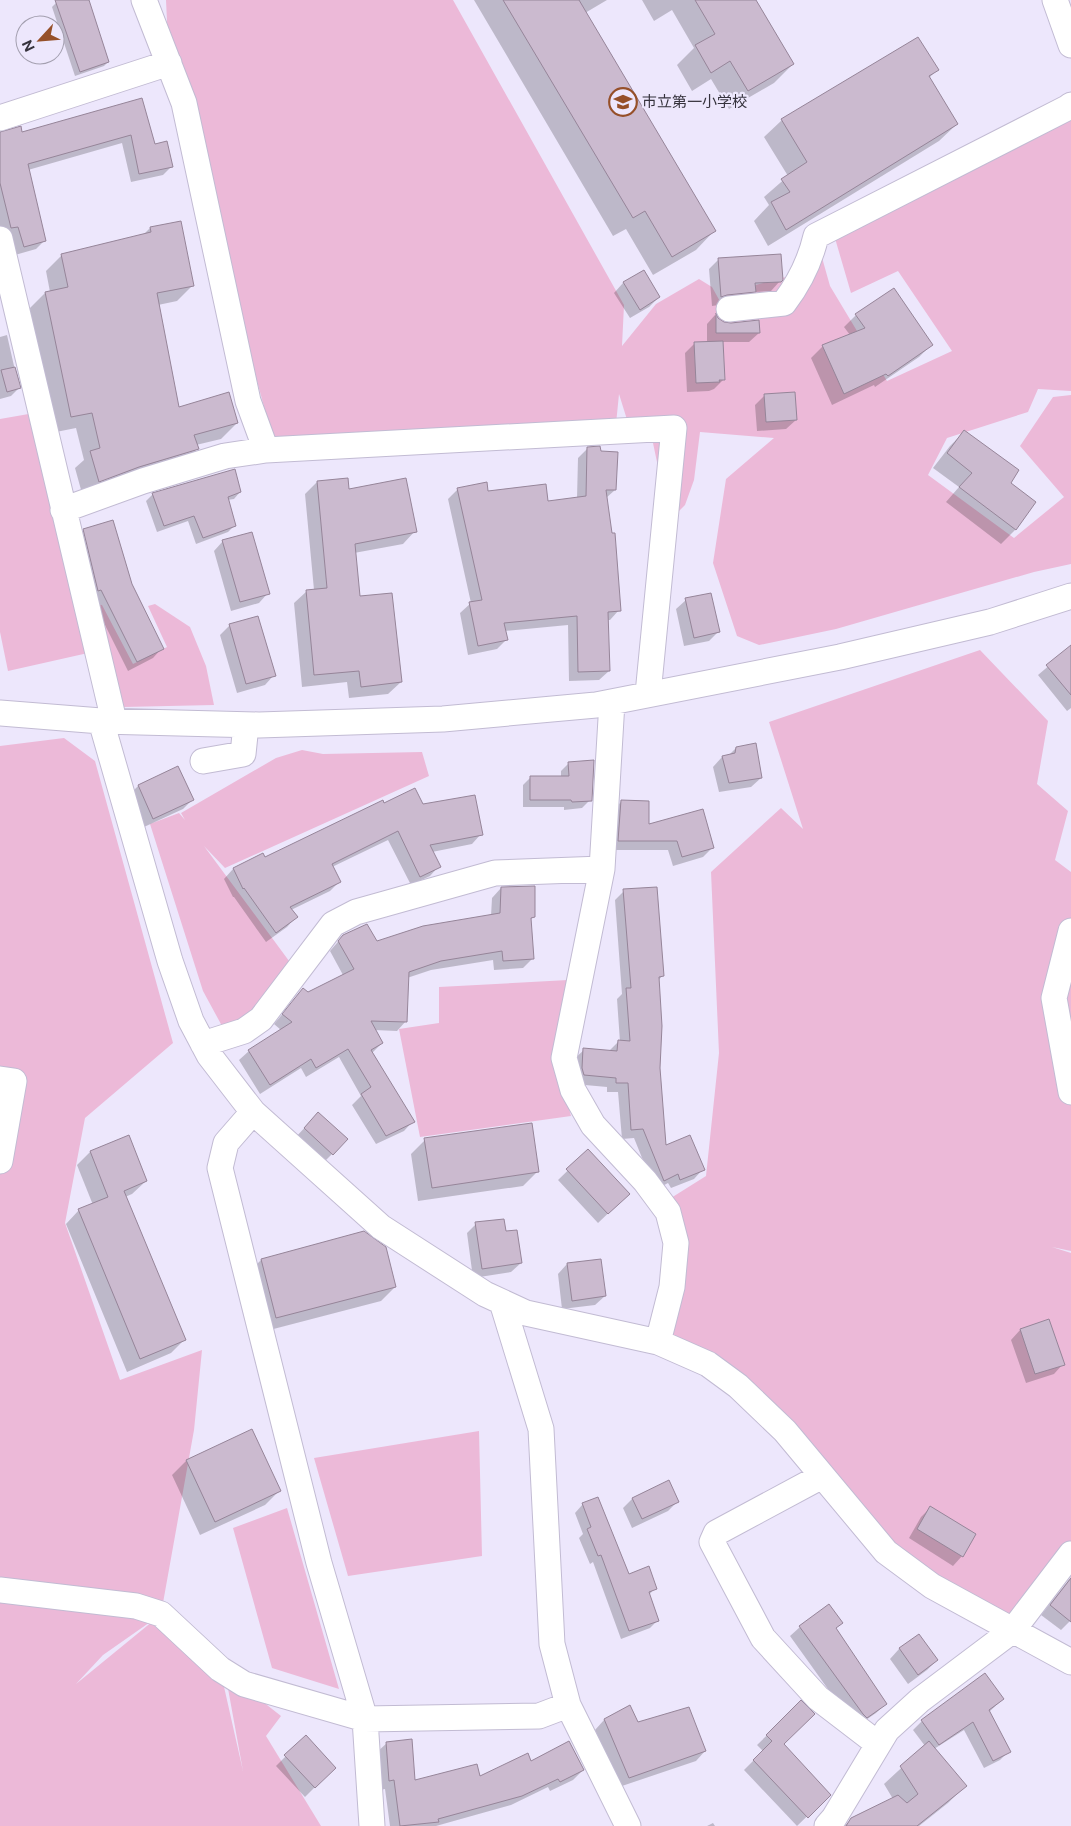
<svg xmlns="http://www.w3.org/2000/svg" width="1071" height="1826" font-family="'Public Sans','Noto Sans JP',sans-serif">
  <rect width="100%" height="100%" fill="#ede7fc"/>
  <path fill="#ecb9d8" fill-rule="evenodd" d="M 166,0 L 453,0 L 624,305 L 622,346 L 656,304 L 699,279 L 712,287 L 722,305 L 716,307 L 726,306 L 726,293 L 797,274 L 821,254 L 830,286 L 887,381 L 952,351 L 898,271 L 851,293 L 832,228 L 1071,113 L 1071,391 L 1038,389 L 1028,412 L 947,438 L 928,475 L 1014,538 L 1064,497 L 1020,446 L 1053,397 L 1071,395 L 1071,564 L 1034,572 L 836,629 L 759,645 L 737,636 L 713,563 L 726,479 L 774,438 L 700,432 L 694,480 L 685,505 L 675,515 L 666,505 L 653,443 L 629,426 L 619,394 L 616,424 L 273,439 L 169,63 Z
    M 40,412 L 53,467 L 42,474 L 56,478 L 88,653 L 8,671 L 0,632 L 0,419 Z
    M 86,603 L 102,605 L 133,664 L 167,647 L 148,606 L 155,604 L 190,627 L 206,666 L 214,705 L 123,707 Z
    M 980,650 L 1048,721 L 1037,784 L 1068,811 L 1055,860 L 1071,872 L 1071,1251 L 1052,1247 L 1071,1253 L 1071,1548 L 1018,1622 L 886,1552 L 716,1370 L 658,1340 L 678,1248 L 663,1203 L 706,1176 L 719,1053 L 711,872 L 781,808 L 803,829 L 769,722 Z
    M 64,738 L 95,761 L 173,1043 L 85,1118 L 65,1223 L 120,1380 L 202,1350 L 194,1430 L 161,1614 L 220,1669 L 243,1771 L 225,1672 L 281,1716 L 266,1736 L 321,1826 L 0,1826 L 0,746 ZM 153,1620 L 153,1621 L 76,1684 L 103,1655 Z
    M 302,750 L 323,754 L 422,752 L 429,776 L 225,868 L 204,846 L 292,965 L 248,1021 L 222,1026 L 203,991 L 150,824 L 179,813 L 185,820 L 181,813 L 276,758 Z
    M 568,980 L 560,1075 L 571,1116 L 420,1137 L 399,1029 L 439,1023 L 439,987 Z
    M 479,1431 L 482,1556 L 348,1576 L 314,1458 Z
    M 287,1508 L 339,1689 L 272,1668 L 233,1528 Z"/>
  <path fill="#0003" d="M 65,0 L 88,0 L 108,62 L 104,66 L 75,76 L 52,7 L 56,3 Z
    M 474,0 L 607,0 L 585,13 L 714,231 L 696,250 L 653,275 L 626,229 L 613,236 Z
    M 642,0 L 755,0 L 793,64 L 774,83 L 729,109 L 711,79 L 692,91 L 677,65 L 694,48 L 672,10 L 654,21 Z
    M 937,70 L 929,78 L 957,124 L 939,141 L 768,246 L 754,221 L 769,205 L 764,197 L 788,176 L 764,137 L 782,120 Z
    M 141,99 L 154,145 L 171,167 L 163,175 L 131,182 L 122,143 L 28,170 L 45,240 L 36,249 L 15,255 L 0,228 L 0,133 L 22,133 Z
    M 180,222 L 193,285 L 177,301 L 158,305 L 178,409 L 237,423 L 221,439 L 196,445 L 197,449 L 181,465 L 83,497 L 75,468 L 84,460 L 76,428 L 56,432 L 29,309 L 45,293 L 50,292 L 46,271 L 62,255 L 143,235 L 150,228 Z
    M 719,259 L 780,281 L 771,291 L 754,292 L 745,301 L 712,306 L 709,269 Z
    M 643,271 L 659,297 L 649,307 L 630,318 L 614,293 L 623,283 Z
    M 715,315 L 723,323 L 759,333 L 749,342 L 722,342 L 724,379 L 714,389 L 709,391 L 687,392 L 685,353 L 695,343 L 707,343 L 707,324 Z
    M 856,315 L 931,345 L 919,357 L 875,387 L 874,385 L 832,405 L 811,358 L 823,346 L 850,335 L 844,327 Z
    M 7,335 L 19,388 L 11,396 L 0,399 L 0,337 Z
    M 765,395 L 796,420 L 786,429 L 757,431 L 755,405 Z
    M 964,432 L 1009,483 L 1034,502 L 1015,530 L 1001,544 L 946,502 L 959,487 L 933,468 L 950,446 Z
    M 588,448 L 615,490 L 606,498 L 619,610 L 610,620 L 607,620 L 609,671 L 599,680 L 569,681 L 568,625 L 504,631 L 506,640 L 497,649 L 468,655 L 460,613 L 471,603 L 448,499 L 458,489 L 487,492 L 547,502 L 577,498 L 578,458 Z
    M 317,482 L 348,491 L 415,531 L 403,544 L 354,553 L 359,598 L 401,682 L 388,694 L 349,698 L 347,682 L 302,687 L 294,603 L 307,591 L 314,590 L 305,494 Z
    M 240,492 L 234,499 L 227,500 L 234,526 L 228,532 L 196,544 L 188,521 L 157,532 L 146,501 L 153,494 Z
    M 84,530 L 131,585 L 162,648 L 153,658 L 128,671 L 92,599 L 74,539 Z
    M 223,541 L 268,593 L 259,603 L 231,611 L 214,551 Z
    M 686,600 L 718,632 L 709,641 L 684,646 L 676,609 Z
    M 230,625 L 274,675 L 265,685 L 237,693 L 220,635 Z
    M 1071,647 L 1071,708 L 1067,711 L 1038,675 Z
    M 736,748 L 761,778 L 751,787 L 719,792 L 713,767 L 722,757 L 728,756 Z
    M 569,763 L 590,800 L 582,808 L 564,810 L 564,807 L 523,807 L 523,785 L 531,777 L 561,777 L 561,771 Z
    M 178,767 L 193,799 L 183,809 L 144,827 L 129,795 L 138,786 Z
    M 621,802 L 648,826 L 712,848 L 703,857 L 673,866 L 668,850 L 609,850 L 612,811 Z
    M 384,805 L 422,806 L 481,834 L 472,844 L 432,852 L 439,866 L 430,876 L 411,885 L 388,840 L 332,867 L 339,882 L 330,891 L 291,910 L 296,917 L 287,927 L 266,942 L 234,897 L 233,897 L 224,879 L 233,869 L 263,855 L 264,858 Z
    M 501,888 L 533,917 L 530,920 L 532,959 L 523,968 L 494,970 L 493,960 L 431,970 L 407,978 L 406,1021 L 397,1031 L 374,1030 L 382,1043 L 372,1053 L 413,1121 L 404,1131 L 376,1144 L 352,1105 L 361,1096 L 339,1057 L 306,1077 L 301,1068 L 260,1094 L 239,1060 L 249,1051 L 281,1030 L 274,1024 L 303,990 L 307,993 L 343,975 L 330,951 L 343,936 L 376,943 L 491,916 L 492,898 Z
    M 624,891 L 662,976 L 658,981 L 658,1068 L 665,1146 L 703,1169 L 694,1179 L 671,1188 L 668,1183 L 655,1190 L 634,1138 L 622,1139 L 618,1092 L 607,1092 L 607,1087 L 574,1084 L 574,1059 L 584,1050 L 608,1052 L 618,1042 L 620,1042 L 617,999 L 622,994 L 615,900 Z
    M 309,1123 L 332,1154 L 323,1163 L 295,1138 Z
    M 128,1137 L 146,1181 L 132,1194 L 125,1197 L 184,1340 L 171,1353 L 127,1372 L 66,1224 L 79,1210 L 93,1205 L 77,1165 L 90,1152 Z
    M 425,1140 L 537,1172 L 523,1186 L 418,1201 L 411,1154 Z
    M 588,1151 L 619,1203 L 598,1223 L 558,1180 Z
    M 476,1224 L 505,1232 L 521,1263 L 511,1272 L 473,1278 L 467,1233 Z
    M 364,1233 L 395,1287 L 381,1301 L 262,1332 L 247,1274 L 261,1260 Z
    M 567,1264 L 605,1296 L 595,1305 L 562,1309 L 558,1274 Z
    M 1020,1330 L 1063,1364 L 1054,1374 L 1026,1383 L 1011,1340 Z
    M 251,1431 L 279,1491 L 265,1505 L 200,1535 L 172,1475 L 186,1461 Z
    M 669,1482 L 678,1501 L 668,1511 L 632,1528 L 623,1508 L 632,1499 Z
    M 583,1504 L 628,1575 L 655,1588 L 649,1595 L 658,1620 L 650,1628 L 621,1639 L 593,1562 L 590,1564 L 579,1538 L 583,1534 L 575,1513 Z
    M 931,1507 L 962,1556 L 953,1566 L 909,1538 L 921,1517 Z
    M 1071,1577 L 1071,1620 L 1061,1630 L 1041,1615 Z
    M 800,1627 L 835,1629 L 885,1704 L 876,1713 L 857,1726 L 853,1724 L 790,1636 Z
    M 919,1636 L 937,1660 L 927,1670 L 908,1684 L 890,1659 L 899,1649 Z
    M 1003,1699 L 989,1712 L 1009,1751 L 1000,1760 L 984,1768 L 964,1730 L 934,1749 L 965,1786 L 948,1803 L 919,1826 L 844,1826 L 852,1819 L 893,1799 L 884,1784 L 925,1746 L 913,1730 L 922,1721 Z
    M 801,1702 L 782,1744 L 829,1795 L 797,1826 L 744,1770 L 763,1751 L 757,1745 Z
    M 630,1707 L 637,1723 L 705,1751 L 696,1761 L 619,1787 L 595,1730 L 604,1720 Z
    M 305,1737 L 325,1777 L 305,1797 L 276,1766 Z
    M 387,1743 L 414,1782 L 480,1778 L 531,1762 L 583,1770 L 573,1780 L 550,1791 L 548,1787 L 511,1805 L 436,1826 L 390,1826 L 385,1789 L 380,1790 L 377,1752 Z
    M 713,1823 L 715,1826 L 707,1826 Z"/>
  <path fill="#cbbacf" stroke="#968599" d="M 55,0 L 89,0 L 109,62 L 80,72 Z
    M 503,0 L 579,0 L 716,231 L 672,257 L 645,211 L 633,218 Z
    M 695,0 L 756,0 L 794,64 L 748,91 L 730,61 L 711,73 L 695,45 L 715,34 Z
    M 918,37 L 939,70 L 929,76 L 958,124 L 786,230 L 771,202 L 790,192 L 781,179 L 807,162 L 781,119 Z
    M 142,98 L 155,144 L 167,141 L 173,167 L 139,174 L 131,135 L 28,164 L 46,241 L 24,247 L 18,227 L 11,228 L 0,183 L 0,132 L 21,126 L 22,132 Z
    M 181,221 L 194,286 L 157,293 L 179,407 L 229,392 L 238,423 L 194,435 L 199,449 L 139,467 L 99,482 L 90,451 L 100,448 L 92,413 L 71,417 L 45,292 L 68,287 L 61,254 L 151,232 L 150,227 Z
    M 781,254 L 783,280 L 781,282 L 755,283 L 756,292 L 727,295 L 721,297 L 718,258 Z
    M 644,270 L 660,297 L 640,310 L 623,282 Z
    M 894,288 L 933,345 L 888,376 L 886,374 L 844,394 L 822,345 L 865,328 L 855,314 Z
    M 716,313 L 718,318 L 724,322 L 731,323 L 759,320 L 760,333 L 716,333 Z
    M 723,341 L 725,380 L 719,380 L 720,382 L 696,383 L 694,342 Z
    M 15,367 L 21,388 L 7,392 L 1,370 Z
    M 795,392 L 797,420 L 766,422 L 764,394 Z
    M 964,430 L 1019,470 L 1011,483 L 1036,502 L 1016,530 L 959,487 L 972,473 L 947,453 Z
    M 600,446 L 601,451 L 618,452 L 616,490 L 606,490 L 612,533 L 615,533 L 621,611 L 608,612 L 610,671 L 578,672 L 577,616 L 504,623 L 508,640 L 478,646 L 469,602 L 482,600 L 457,488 L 487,482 L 488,491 L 546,484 L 548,501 L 586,496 L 587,447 Z
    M 235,469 L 241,492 L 228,497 L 236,526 L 203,538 L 194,516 L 164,526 L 152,493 Z
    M 348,478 L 349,489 L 406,478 L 417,532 L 355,544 L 360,596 L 392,593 L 402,682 L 361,687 L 359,671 L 314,675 L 306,590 L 327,588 L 317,481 Z
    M 113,520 L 132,584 L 164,649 L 137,662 L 101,590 L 98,591 L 83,529 Z
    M 252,532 L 270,594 L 240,602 L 222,540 Z
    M 711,593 L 720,632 L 694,638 L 685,598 Z
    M 258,616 L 276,676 L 246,684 L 229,624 Z
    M 1071,645 L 1071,695 L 1046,665 Z
    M 756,743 L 762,778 L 729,783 L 722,756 L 735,753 L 736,747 Z
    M 594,760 L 592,801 L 572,802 L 571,800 L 530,800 L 530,776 L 569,776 L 568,762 Z
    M 178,766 L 194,800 L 153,819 L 138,785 Z
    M 415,788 L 423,804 L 475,795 L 483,835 L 430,845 L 441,867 L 420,877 L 398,831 L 332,864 L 341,882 L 290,907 L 298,917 L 276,933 L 244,888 L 243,889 L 233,868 L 263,853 L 265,857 L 383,800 L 384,803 Z
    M 621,800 L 649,801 L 649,824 L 703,809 L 714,848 L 682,857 L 677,841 L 618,841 Z
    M 535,886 L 535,917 L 531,918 L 534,959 L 503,961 L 502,951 L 441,961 L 409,972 L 407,1022 L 371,1021 L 383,1043 L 371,1050 L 415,1122 L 386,1136 L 361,1094 L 371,1087 L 348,1049 L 316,1068 L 311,1059 L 270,1085 L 248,1050 L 292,1022 L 282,1014 L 303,988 L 308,992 L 354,969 L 338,941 L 343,935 L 367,924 L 377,941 L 423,926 L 500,913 L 501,887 Z
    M 657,887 L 664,976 L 659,977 L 662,1026 L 660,1068 L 666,1145 L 690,1135 L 705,1170 L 680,1180 L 678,1174 L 664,1181 L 643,1129 L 631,1130 L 628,1083 L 616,1083 L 616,1078 L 584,1075 L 582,1068 L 583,1048 L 617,1051 L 618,1040 L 630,1041 L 626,988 L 631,988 L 623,889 Z
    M 318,1112 L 348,1139 L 333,1155 L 304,1128 Z
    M 532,1123 L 539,1172 L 432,1188 L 424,1138 Z
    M 129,1135 L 147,1181 L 124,1191 L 186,1340 L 140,1359 L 78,1209 L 108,1197 L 90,1151 Z
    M 588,1149 L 630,1194 L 608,1214 L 566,1169 Z
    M 504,1219 L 506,1231 L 517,1230 L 522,1263 L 482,1269 L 475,1222 Z
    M 364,1231 L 386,1247 L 396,1287 L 276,1318 L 261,1259 Z
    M 601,1259 L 606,1296 L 572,1301 L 567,1263 Z
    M 1049,1319 L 1065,1365 L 1035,1374 L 1020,1329 Z
    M 252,1429 L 281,1491 L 215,1522 L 186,1460 Z
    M 669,1480 L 679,1502 L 642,1519 L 632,1498 Z
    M 598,1497 L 629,1574 L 649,1566 L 657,1589 L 649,1592 L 659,1621 L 629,1631 L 601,1555 L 598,1556 L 587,1529 L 591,1527 L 582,1503 Z
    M 930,1506 L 976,1534 L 963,1557 L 917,1529 Z
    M 1071,1578 L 1071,1622 L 1050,1605 Z
    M 829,1604 L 843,1623 L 836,1628 L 887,1704 L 867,1718 L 863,1714 L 799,1626 Z
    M 919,1634 L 938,1660 L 918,1675 L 899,1648 Z
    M 985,1673 L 1004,1699 L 989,1710 L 1011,1752 L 993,1761 L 973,1722 L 939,1745 L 921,1720 Z
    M 801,1700 L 815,1714 L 784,1744 L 831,1795 L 808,1818 L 753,1760 L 772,1741 L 766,1735 Z
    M 630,1705 L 638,1722 L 689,1707 L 706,1751 L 629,1778 L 604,1719 Z
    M 306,1735 L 336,1768 L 315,1788 L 284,1755 Z
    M 412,1739 L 415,1780 L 477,1764 L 480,1776 L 528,1753 L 531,1761 L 569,1741 L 584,1770 L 560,1782 L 558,1779 L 522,1796 L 438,1819 L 439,1822 L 400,1826 L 394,1780 L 389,1781 L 386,1742 Z
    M 929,1741 L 967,1786 L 917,1826 L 846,1826 L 851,1818 L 898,1795 L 907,1803 L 918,1794 L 900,1766 Z"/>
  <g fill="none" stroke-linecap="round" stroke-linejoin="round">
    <defs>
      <path id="minor" d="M 144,0 L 184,103 L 248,401 L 266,450
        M 1055,0 L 1071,45
        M 0,118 L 169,63
        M 0,239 L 114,721
        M 729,309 L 784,303 C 800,282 810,262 816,236 L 1067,108 L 1071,105
        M 63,510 L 143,481 L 225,456 L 266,450 L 674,428 L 648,694
        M 612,702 L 602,869 L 564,1058 L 573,1090 L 593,1125 L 645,1181 L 668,1212 L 676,1243 L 672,1287 L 658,1342
        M 0,713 L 101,721 L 259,725 L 443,719 L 596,705 L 840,657 L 990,622 L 1071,596
        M 101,721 L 170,961 L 191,1021 L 209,1055 L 253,1112 L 381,1227 L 485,1294 L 526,1313 L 658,1342 L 708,1364 L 738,1386 L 785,1431 L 886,1552 L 932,1586 L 1071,1662
        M 203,761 L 243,754 L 246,725
        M 1071,931 L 1054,998 L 1071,1092
        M 203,1044 L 244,1031 L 261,1019 L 333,924 L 356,912 L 495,873 L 602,869
        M 0,1079 L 14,1081 L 0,1161
        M 253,1112 L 226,1143 L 220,1168 L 319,1563 L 365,1719 L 372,1826
        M 502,1302 L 541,1429 L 552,1644 L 568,1705 L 628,1826
        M 822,1476 L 716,1533 L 712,1542 L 763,1638 L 818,1698 L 878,1744
        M 0,1590 L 136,1606 L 161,1614 L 220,1669 L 244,1684 L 365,1719 L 539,1716 L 568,1705
        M 827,1826 L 834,1818 L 887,1730 L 920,1700 L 1013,1630 L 1071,1554"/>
    </defs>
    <use href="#minor" stroke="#c2bbd3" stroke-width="27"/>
    <use href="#minor" stroke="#fff" stroke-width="25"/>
  </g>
  <defs>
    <symbol id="school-ring" viewBox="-11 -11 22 22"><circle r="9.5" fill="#ede7fc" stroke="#965029" stroke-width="1.5"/><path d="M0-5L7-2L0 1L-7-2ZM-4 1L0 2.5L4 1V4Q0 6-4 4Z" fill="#965029"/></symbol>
  </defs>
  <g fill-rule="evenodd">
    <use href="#school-ring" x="607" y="86" width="32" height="32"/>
  </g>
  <g text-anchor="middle" stroke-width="4.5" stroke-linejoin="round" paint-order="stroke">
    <g font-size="15" fill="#35323c" stroke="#ede7fc" text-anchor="start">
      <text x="642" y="107">市立第一小学校</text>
    </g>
  </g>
  <g transform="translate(40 40) rotate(244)"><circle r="24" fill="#ede7fc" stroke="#a39faf"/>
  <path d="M0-4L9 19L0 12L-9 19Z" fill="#965029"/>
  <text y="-8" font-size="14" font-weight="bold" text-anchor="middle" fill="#35323c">N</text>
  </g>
</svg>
